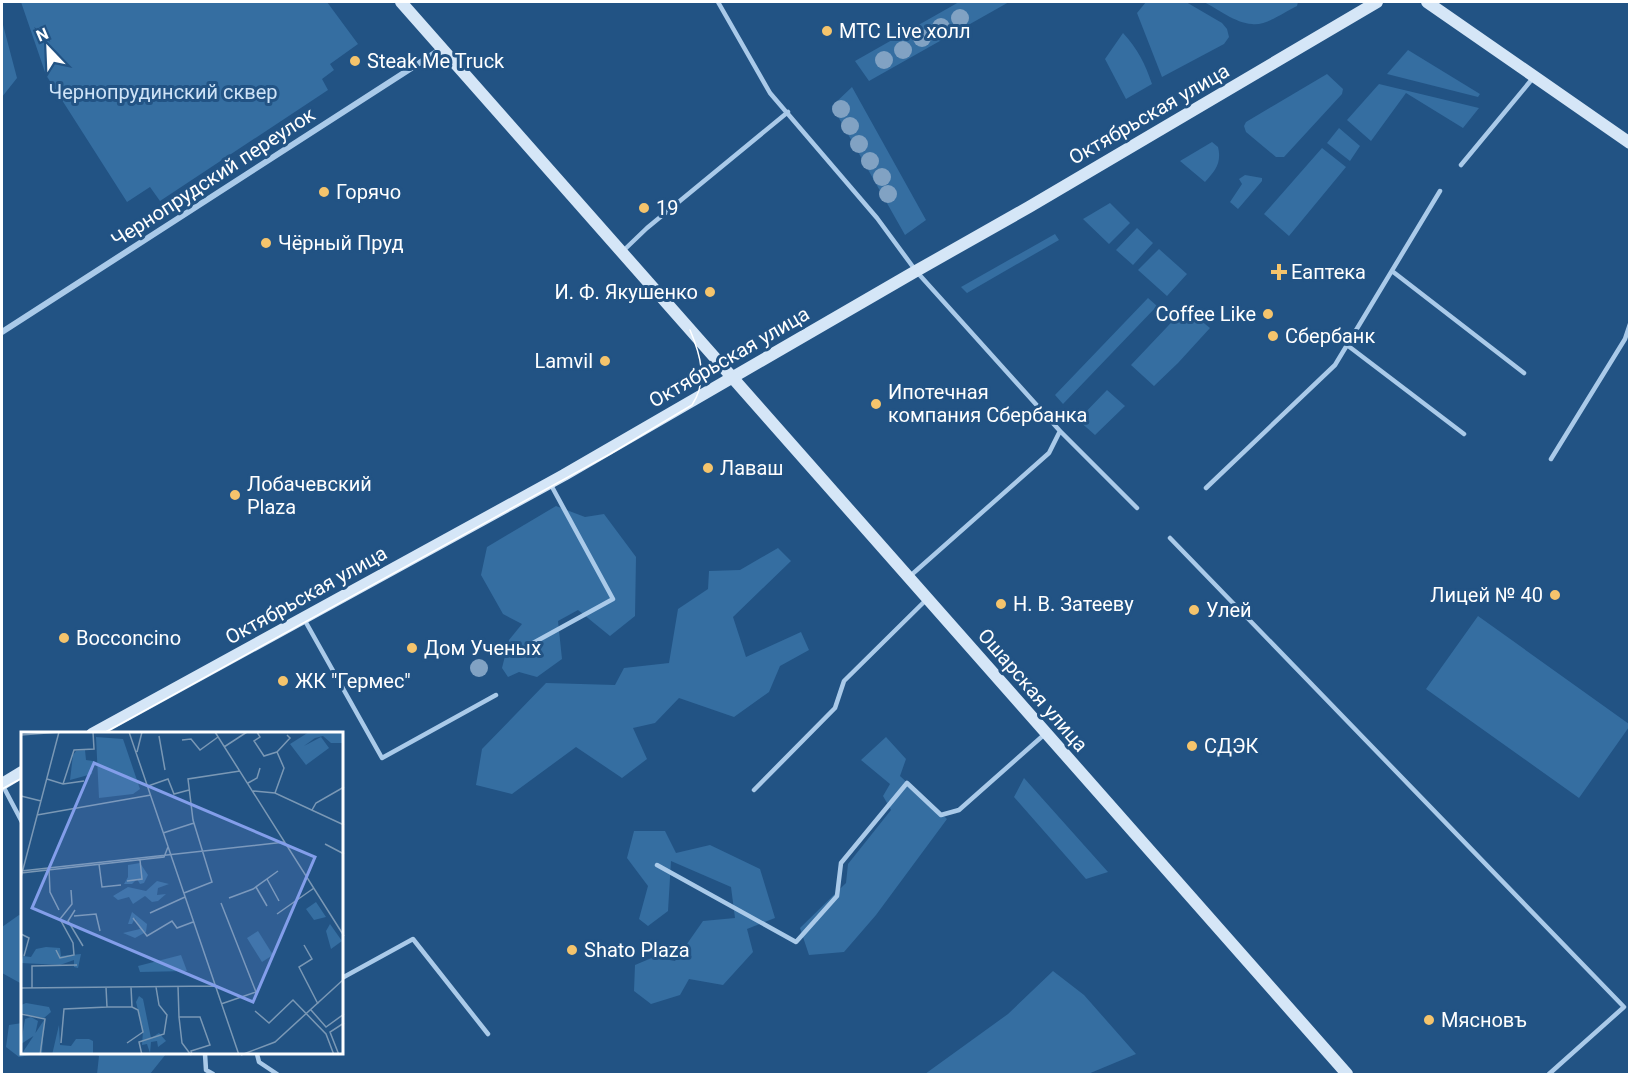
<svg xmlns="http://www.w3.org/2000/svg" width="1631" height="1076" font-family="Roboto,sans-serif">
  <rect width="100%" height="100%" fill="#225384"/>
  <path fill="#356ea1" d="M 21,2 L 327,2 L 358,44 L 330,64 L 334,70 L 322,79 L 328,90 L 160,201 L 150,187 L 127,202 L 46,75 Z
    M 959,2 L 1009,2 L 869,81 L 855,61 Z
    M 1146,2 L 1186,2 L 1222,23 L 1227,29 L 1229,37 L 1224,44 L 1162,77 L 1137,13 Z
    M 1204,2 L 1298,2 L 1297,6 C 1284,12 1266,26 1252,24 C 1235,23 1218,9 1204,2 Z
    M 2,21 L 17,78 L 2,97 Z
    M 1123,33 C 1138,49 1145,64 1152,84 L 1126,99 L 1105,59 Z
    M 1408,50 L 1480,94 L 1478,97 L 1387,74 Z
    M 1327,74 L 1343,89 L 1342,94 L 1284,157 L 1276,157 L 1246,132 L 1244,126 L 1246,122 Z
    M 1379,84 L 1479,108 L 1463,128 L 1406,93 L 1371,141 L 1347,120 Z
    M 852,87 L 926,220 L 905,235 L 832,106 Z
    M 1339,128 L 1360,146 L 1350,161 L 1327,143 Z
    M 1212,142 L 1218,147 C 1222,163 1215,171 1205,182 L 1180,161 Z
    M 1322,148 L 1346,167 L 1289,236 L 1264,214 Z
    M 1245,175 L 1262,178 L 1262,181 L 1238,209 L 1230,202 L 1242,184 L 1239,179 Z
    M 1110,203 L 1130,223 L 1109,244 L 1083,219 Z
    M 1137,228 L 1153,243 L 1133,265 L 1116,250 Z
    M 1055,234 L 1059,240 L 967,293 L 961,287 Z
    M 1159,249 L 1187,274 L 1167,296 L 1138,270 Z
    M 1148,298 L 1157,306 L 1063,404 L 1055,395 Z
    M 1185,308 L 1210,328 L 1178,363 L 1154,386 L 1131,365 Z
    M 1107,390 L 1125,406 L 1095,435 L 1078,420 Z
    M 556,506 L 585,517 L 604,514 L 636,557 L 635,616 L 610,636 L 578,610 L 558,621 L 562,659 L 537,677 L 519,672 L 508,677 L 502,668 L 509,640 L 522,624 L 503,614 L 481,575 L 487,547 Z
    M 778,548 L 791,561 L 733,617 L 746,657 L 801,632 L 809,650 L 780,666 L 769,692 L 734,717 L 679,698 L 655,723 L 633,728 L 647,759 L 622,778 L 576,747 L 512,794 L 476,785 L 482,749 L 546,683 L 615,685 L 624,668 L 669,663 L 678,609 L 708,589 L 709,571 L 740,570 Z
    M 1478,616 L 1629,724 L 1629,727 L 1579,798 L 1426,689 Z
    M 886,737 L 906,759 L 900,776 L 947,819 L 876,915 L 844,952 L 809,955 L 800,928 L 846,883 L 848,864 L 891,810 L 883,796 L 890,784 L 861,760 Z
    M 1024,778 L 1108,872 L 1086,879 L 1014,797 Z
    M 634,831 L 665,831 L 676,853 L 710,845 L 760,869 L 775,918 L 747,929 L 753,952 L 723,985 L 689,979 L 680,995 L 651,1004 L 634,991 L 635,965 L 654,957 L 675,961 L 703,921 L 735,918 L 731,887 L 671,861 L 668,911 L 648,926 L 639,919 L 648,886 L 627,858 Z
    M 19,915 L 22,916 L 22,984 L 2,973 L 2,927 Z
    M 1053,971 L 1084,995 L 1136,1054 L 1088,1074 L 925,1074 L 1008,1014 Z
    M 22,1023 L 22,1054 L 36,1054 L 19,1057 L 6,1047 L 9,1025 Z
    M 95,1054 L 166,1054 L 150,1074 L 97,1074 L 99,1056 Z"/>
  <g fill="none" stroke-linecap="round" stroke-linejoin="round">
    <path stroke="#aacae9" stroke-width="4.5" d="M 718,2 L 770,93 L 877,218 L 916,271 L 1060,431 L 1049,453 L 909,577
      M 1461,165 L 1533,78
      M 623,251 L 647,228 L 788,112
      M 1392,271 L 1524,373
      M 1347,345 L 1464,434
      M 1060,431 L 1137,508
      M 1551,459 L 1625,339 L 1630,324
      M 1206,488 L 1335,365 L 1440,191
      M 1170,538 L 1624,1007 L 1549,1074
      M 304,619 L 382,758 L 496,695
      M 524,648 L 613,599 L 551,485
      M 3,786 L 22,822
      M 754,790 L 835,708 L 844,681 L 927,599
      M 657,865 L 796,942 L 837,896 L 841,863 L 907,783 L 941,815 L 959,810 L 1046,733
      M 342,978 L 413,939 L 488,1034
      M 205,1054 L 206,1070 L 213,1074
      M 257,1054 L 259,1062 L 277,1074"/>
    <path stroke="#aacae9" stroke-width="6" d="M 2,332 L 441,49"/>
    <path stroke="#d5e6f7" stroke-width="12" d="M 401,2 L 1347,1074
      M 1427,2 L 1630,143
      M 92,734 L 564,475 L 916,271 L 1029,207 L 1377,2
      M 2,784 L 22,772"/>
    <path stroke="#fff" stroke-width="1.5" d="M 102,734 L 610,454 L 692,405 C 708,381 701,356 690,330
      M 2,789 L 22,778"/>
  </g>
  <g fill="#81a2c3">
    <circle cx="960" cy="18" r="9"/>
    <circle cx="941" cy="27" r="9"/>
    <circle cx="922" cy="38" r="9"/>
    <circle cx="903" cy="50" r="9"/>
    <circle cx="884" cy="60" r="9"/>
    <circle cx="841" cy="109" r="9"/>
    <circle cx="850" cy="126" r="9"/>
    <circle cx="859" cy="144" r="9"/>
    <circle cx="870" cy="161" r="9"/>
    <circle cx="882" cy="177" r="9"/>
    <circle cx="888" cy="194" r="9"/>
    <circle cx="479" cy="668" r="9"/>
  </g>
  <g fill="#f5c46c" stroke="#225384" stroke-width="2">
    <circle cx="827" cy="31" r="6"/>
    <circle cx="355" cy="61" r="6"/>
    <circle cx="324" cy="192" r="6"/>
    <circle cx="644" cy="208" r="6"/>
    <circle cx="266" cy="243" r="6"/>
    <path d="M1276 263h6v6h6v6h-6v6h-6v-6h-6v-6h6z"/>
    <circle cx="710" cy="292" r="6"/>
    <circle cx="1268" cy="314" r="6"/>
    <circle cx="1273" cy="336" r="6"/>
    <circle cx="605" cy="361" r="6"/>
    <circle cx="876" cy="404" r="6"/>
    <circle cx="708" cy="468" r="6"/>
    <circle cx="235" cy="495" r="6"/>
    <circle cx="1555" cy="595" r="6"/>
    <circle cx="1001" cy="604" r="6"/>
    <circle cx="1194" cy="610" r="6"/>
    <circle cx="64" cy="638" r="6"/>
    <circle cx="412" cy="648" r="6"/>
    <circle cx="283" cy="681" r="6"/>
    <circle cx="1192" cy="746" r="6"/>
    <circle cx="572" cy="950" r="6"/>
    <circle cx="1429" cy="1020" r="6"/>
  </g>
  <g text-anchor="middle" stroke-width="6" stroke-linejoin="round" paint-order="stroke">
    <g font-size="20" fill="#fff" stroke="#225384" text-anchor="start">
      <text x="839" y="38">МТС Live холл</text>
      <text x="367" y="68">Steak Me Truck</text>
      <text x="336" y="199">Горячо</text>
      <text x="656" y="215">19</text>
      <text x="278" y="250">Чёрный Пруд</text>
      <text x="1291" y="279">Еаптека</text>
      <text x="698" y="299" text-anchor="end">И. Ф. Якушенко</text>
      <text x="1256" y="321" text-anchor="end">Coffee Like</text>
      <text x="1285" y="343">Сбербанк</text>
      <text x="593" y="368" text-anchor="end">Lamvil</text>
      <text x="888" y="399">Ипотечная<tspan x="888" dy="23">компания Сбербанка</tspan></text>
      <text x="720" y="475">Лаваш</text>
      <text x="247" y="491">Лобачевский<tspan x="247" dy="23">Plaza</tspan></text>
      <text x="1543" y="602" text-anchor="end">Лицей № 40</text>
      <text x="1013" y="611">Н. В. Затееву</text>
      <text x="1206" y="617">Улей</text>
      <text x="76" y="645">Bocconcino</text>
      <text x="424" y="655">Дом Ученых</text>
      <text x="295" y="688">ЖК "Гермес"</text>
      <text x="1204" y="753">СДЭК</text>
      <text x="584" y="957">Shato Plaza</text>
      <text x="1441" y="1027">Мясновъ</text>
    </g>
    <g font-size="20" fill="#cee3f7" stroke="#225384">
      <text x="163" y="99">Чернопрудинский сквер</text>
    </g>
    <g font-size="20" fill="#fff" stroke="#225384">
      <text transform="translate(1149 114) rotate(-30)" y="7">Октябрьская улица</text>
      <text transform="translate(213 177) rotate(-33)" y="7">Чернопрудский переулок</text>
      <text transform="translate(729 357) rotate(-30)" y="7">Октябрьская улица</text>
      <text transform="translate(306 595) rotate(-29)" y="7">Октябрьская улица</text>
      <text transform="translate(1033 690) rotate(49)" y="7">Ошарская улица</text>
    </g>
  </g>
  <g transform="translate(21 732)">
    <rect width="322" height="322" fill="#225384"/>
    <path d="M 288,0 L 322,0 L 322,11 L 310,11 L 302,4 L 294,6 L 283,14 L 300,5 L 308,16 L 285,33 L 269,12 ZM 75,5 L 102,7 L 119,57 L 112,62 L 78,66 ZM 64,18 L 65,28 L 72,29 L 71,42 L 49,48 L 52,23 L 55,19 ZM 119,131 L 127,143 L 123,151 L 119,152 L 116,147 L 111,152 L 103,152 L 107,145 L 107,133 ZM 136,149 L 148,152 L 137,156 L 136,163 L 145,162 L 137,169 L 131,170 L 124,164 L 112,172 L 108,165 L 97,168 L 92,164 L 107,155 L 125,159 ZM 295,170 L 305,185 L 293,188 L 285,177 ZM 111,180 L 126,192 L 125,200 L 114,206 L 102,201 L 119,197 L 114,186 L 111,192 L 107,192 ZM 309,192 L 321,209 L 310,217 L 305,199 ZM 237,199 L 252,223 L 241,230 L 226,206 ZM 25,215 L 39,216 L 40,224 L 60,222 L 57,236 L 53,235 L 53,228 L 39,233 L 0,231 L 2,224 L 10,225 L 15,217 ZM 160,223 L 166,239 L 119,240 L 117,234 ZM 118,264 L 122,267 L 130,306 L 138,301 L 145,309 L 137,315 L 136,309 L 130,310 L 129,321 L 126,312 L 121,313 L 122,299 L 115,270 ZM 5,271 L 28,275 L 30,280 L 23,286 L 6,283 L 0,280 L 0,273 ZM 10,285 L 17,289 L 14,303 L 0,312 L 4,287 ZM 23,288 L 21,322 L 27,322 L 0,323 ZM 38,293 L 39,313 L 50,314 L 55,307 L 68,307 L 72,309 L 72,322 L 31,323 Z" fill="#356ea1"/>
    <path fill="none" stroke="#7a98b5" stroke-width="1.5" d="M 108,0 L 218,323M 194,0 L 323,204M 236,0 L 239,5 L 233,9 L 243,24 L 256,20 L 263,36 L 254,61M 0,3 L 39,0M 138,4 L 144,38M 161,8 L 170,7 L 179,18 L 197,5M 203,15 L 226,0M 116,20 L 121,0M 256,20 L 269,6 L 266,3M 26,47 L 42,52 L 63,49M 227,51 L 236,46 L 239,36M 42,52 L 53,18 L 73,17 L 72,0M 127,54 L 147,47 L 153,62 L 168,58M 232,59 L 254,61 L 323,93M 0,64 L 20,69M 291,78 L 295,71 L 323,55M 16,83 L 130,63M 142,101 L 173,91M 304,112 L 323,122M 78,132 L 81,155 L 100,153M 28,137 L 29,160 L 38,178M 0,139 L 264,110M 0,141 L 143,125 L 147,115M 0,145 L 38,0M 246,147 L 258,169M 106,149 L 121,147 L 119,128M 235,155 L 246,174M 163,161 L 191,150 L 172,88 L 167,47 L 219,39M 208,166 L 232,157 L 257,139M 54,178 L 47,189 L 62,214M 129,181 L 164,165M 256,182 L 293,156M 53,184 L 75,182 L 79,199M 112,186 L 126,204 L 151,189 L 156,196 L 172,190M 0,202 L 8,206 L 3,224M 283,213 L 291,227 L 278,235 L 297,272M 35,218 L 39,226 L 53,223 L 52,211 L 39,187 L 51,172 L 50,158M 157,254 L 158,285 L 179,285 L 189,313 L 170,319 L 171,323M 0,256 L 194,254M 11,256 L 11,234 L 56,233M 200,272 L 235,260 L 200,171M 86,275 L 111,275M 290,278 L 305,295 L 323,282M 234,279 L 248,291 L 272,268 L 305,302 L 313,323M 0,282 L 24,287 L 19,323M 158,285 L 161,311 L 170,323M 40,311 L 43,277 L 86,275 L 85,255M 106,311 L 122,300 L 117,278 L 111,275 L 110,255M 121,323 L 118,310 L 143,302 L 146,283 L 138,273 L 135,255M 220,323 L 254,310 L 323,247M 318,323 L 309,300 L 323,291"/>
    <path fill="#839eea" fill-opacity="0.15" stroke="#839eea" stroke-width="3" d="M 73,31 L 294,125 L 232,270 L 11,176 Z"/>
    <rect width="322" height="322" fill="none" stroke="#fff" stroke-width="3"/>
  </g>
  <rect width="1631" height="1076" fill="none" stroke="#ffffff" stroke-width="6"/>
  <g transform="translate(48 48) rotate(337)" stroke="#225384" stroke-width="4.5" paint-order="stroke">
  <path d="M0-4.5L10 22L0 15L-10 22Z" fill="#ffffff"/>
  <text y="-9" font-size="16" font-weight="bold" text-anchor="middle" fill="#ffffff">N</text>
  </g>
</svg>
